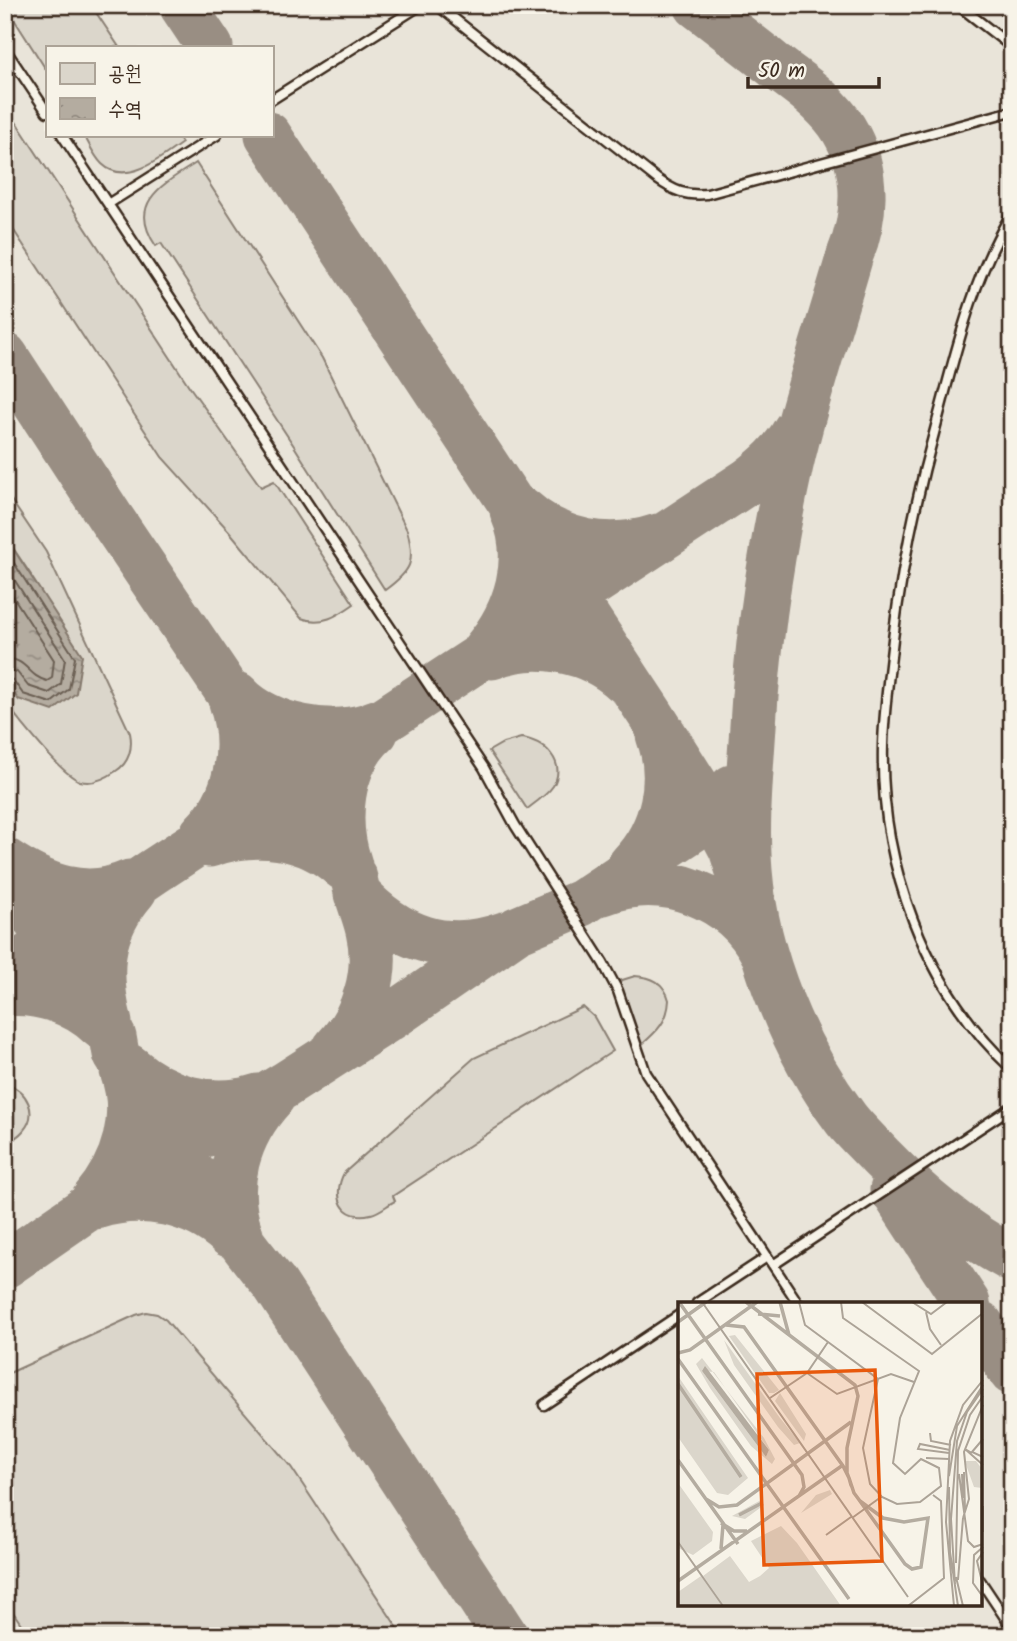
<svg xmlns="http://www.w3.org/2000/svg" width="1017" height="1641" font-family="Kalam,'Poor Story',sans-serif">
  <defs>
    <pattern id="water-ripples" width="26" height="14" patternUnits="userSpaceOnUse" patternTransform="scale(1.75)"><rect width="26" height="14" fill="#b4aca0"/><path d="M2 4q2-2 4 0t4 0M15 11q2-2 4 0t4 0" fill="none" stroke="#948c82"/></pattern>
  </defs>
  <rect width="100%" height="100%" fill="#f7f3e8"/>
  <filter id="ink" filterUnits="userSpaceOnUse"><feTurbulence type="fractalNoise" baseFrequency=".0143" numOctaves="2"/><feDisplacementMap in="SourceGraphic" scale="14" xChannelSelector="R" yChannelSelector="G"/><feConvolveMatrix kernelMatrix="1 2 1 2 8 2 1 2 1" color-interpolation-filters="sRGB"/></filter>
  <g filter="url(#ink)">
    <path fill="#e9e4d9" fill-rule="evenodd" d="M 5,5 L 1012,5 L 1012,1636 L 5,1636 ZM 47,47 L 271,47 L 271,135 L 47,135 ZM 679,1303 L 980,1303 L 980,1604 L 679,1604 Z"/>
    <path fill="#dbd6cb" stroke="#8b8074" stroke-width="2" d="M 5,5 L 91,5 L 119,47 L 47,47 L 47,71 Z
      M 5,105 L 189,386 L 261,487 L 274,481 L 354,604 C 337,616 322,626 301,618 L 229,531 L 162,457 L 5,217 Z
      M 84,135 L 177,135 L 182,143 C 162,157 126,187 102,164 C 94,156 89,144 84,135 Z
      M 196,163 L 322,358 L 407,530 C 416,562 411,571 385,590 L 294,446 L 161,243 L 156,246 C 126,203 163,184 196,163 Z
      M 5,491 L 46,552 L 130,733 C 133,748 129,763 116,771 C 106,778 93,785 80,781 C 60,774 21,721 5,703 L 5,681 L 18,699 L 31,575 L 5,536 Z
      M 521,738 C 544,740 567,762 553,786 C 547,795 535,803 527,809 L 489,751 L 503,743 Z
      M 635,976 C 652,977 664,982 669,1000 C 668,1023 655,1033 639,1047 L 616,982 Z
      M 583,1007 L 594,1017 L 613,1051 L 393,1196 L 395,1201 C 387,1205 380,1212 371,1214 C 341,1221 332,1196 344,1173 L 474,1058 Z
      M 6,1084 C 27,1090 39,1113 23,1131 C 18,1137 12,1140 5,1144 Z
      M 146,1312 L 157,1314 L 166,1320 L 291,1467 L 403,1636 L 29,1636 L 5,1600 L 5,1375 L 136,1315 Z"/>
    <path fill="url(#water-ripples)" stroke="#84786c" stroke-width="2" d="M 5,536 L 82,655 L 76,693 L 53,711 L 18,699 L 5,681 Z"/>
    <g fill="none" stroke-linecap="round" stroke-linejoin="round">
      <path stroke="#6b5e52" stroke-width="2" d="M 5,549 L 75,658 L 69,689 L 51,703 L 23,694 L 13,680 L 5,678
        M 5,565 L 65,659 L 61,684 L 49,693 L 28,686 L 17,672 L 5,669
        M 5,584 L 54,660 L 52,678 L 47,681 C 26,675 29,660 5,658"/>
      <path stroke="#998e83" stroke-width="47" d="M 182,5 L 210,47
        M 697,5 C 723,25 749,45 774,65 C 797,82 822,99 839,122 C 867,162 868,211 850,255 C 830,325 806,394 790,465 C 771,551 758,638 753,726 C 750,774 745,823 749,871 C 756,957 794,1050 846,1119 C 856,1132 869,1144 880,1156 C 921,1198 960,1231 1012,1259
        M 268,135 L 651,715 L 713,813 L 732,849 L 740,874
        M 5,356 L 112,520 L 354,878 C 357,897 365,913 369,931 C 379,973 365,1017 336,1048
        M 522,510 C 559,544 610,553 658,537
        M 485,650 C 517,613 534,559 513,511
        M 492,656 C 536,638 590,649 625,681
        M 237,695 C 267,728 335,741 376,723
        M 203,834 C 238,800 247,748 232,702
        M 209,844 C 254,828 307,833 343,867
        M 5,861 C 43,887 86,903 130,883
        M 349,865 C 334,822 339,765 375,732
        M 631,865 C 664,831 675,779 659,735
        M 5,873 L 113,1037 L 116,1054 C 166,1132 214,1212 274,1283 L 505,1636
        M 603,892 C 664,869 734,896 764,954
        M 357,894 C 398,938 446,956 504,935
        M 5,973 L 153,872 L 747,482 C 767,467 784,452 796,430
        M 5,993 C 40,990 76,1002 101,1026
        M 109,1023 C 96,971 98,932 134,890
        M 129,1067 C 164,1098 212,1112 258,1097
        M 893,1190 L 967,1303
        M 94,1200 C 125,1164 139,1116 123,1071
        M 96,1206 C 142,1191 194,1202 229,1234
        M 240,1235 C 222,1186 237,1135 272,1097
        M 5,1265 L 83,1211 L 178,1149 L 285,1085 L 397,1013 L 517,930 L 581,903 L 703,822 L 713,813 L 732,788
        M 980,1324 L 1012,1372"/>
      <defs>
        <path id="lane" d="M 437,5 L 657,179 C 674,191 685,196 707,194 L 1012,111
          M 958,5 L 1012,47
          M 5,49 L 47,112
          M 271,100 L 421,5
          M 62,135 L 484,768 L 515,825 L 603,963 L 618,991 L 646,1073 L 798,1303
          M 108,204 L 217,135
          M 1012,213 C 973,276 956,351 937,422 C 917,493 902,566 893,639 C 889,674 884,710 883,745 C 880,864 924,987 1012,1069
          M 773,1265 L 1012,1107
          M 697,1303 L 767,1257
          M 544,1405 L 679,1315
          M 980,1580 L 1012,1628"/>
      </defs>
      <use href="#lane" stroke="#3b2a1e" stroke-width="13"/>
      <use href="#lane" stroke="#f7f3e8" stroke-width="8"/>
    </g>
  </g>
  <g transform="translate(678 1302)">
    <rect width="304" height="304" fill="#f7f3e8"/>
    <path d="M 57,33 L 101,88 L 96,91 L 91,91 L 51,34 ZM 46,38 L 102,116 L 122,141 L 116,143 L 100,125 L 56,63 ZM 24,56 L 86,136 L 97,157 L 94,162 L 73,144 L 32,86 L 18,62 ZM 24,69 L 36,70 L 91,148 L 88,155 ZM 0,74 L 70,176 L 50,193 L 39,191 L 0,135 ZM 102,91 L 128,132 L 126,139 L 97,99 ZM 287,150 L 288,159 L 298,159 L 304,167 L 304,186 L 296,185 L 287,160 ZM 0,181 L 35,230 L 34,239 L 15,253 L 0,246 ZM 152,188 L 154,192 L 123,211 L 138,193 ZM 83,198 L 86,203 L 67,217 L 54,214 ZM 103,224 L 119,241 L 163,304 L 46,304 L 25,274 L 52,254 L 71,280 L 82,274 L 91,266 L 73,239 ZM 23,274 L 44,304 L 0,304 L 0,290 Z" fill="#dbd6cb" fill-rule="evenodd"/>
    <path d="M 27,64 L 91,148 L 88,155 L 24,69 Z" fill="#b4aca0"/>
    <path fill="none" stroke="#b4aca0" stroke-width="3.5" d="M 1,0 L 124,173 L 126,185 L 121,194M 102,0 L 111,33M 80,12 L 102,14M 0,20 L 28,0M 48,23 L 66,25 L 165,164 L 171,176 L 176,191 L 179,195 L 227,262 L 234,267 L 243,265 L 250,216 L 226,220 L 205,216 L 182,199 L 176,191 L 174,185 L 173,183 L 171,176 L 169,171 L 169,146 L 180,94 L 177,83 L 68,0M 0,51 L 12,48 L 79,0M 0,57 L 171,297M 0,82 L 63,175M 0,158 L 60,242M 28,197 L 41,205 L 59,203 L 173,120M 61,213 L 84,201M 43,221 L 56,229 L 69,229M 43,247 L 45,223M 0,279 L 165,163"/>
    <path fill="none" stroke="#aca397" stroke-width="2" d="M 24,0 L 230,295M 121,0 L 127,23 L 200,77 L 185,146 L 192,182 L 204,195 L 219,202 L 242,200 L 263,184 L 261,166 L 243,157 L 227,172 L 215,161 L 222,116 L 241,69 L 165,16 L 163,0M 184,0 L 254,52 L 305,11M 234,0 L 253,12 L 269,0M 248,10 L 252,27 L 263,43M 129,71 L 159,92 L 213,72 L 236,80M 92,96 L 129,71 L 150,40M 252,131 L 253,139 L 273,143M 305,137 L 294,150 L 305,155M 271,151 L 240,147 L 242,142 L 272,148M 294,151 L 287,147 L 305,163M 248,156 L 271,157M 286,170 L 287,209M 281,172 L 290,239 L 296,245 L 305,242M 284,172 L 285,196M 271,174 L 279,124 L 305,83M 271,185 L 272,250 L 280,304M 305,204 L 305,230M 174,216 L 203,195M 285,216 L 291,197 L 286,150 L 305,103M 148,233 L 173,215M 0,240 L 45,304M 305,245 L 296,253 L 295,281 L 305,295M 305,250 L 299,259 L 305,284M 278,261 L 280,149 L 292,113 L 305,94M 278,275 L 285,304M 280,278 L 285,216M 277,282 L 273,217 L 279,139 L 289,110 L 305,87M 230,304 L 266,276 L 263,199 L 255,193M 276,304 L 268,220 L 272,139 L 285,103 L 305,78"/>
    <path fill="#e8590c" fill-opacity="0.15" stroke="#e8590c" stroke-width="3.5" d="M 197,68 L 204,259 L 86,263 L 79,72 Z"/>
    <rect width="304" height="304" fill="none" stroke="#3b2a1e" stroke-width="3.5"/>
  </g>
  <rect width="1017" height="1641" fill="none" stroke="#f7f3e8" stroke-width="28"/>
  <rect x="14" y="14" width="989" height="1613" fill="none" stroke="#3b2a1e" stroke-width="2.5" filter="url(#ink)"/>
  <rect x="46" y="46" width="228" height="91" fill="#f7f3e8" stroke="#aca397" stroke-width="2"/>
  <rect x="60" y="63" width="35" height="21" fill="#dbd6cb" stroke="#aca397" stroke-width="2"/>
  <text x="108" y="80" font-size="21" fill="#3b2a1e">공원</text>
  <rect x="60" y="98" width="35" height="21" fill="url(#water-ripples)" stroke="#aca397" stroke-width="2"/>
  <text x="108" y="116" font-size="21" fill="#3b2a1e">수역</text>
  <path d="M748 77v10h131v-10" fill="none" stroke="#3b2a1e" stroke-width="3.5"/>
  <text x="758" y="77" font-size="21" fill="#3b2a1e" stroke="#f7f3e8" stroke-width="5" paint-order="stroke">50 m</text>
</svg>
